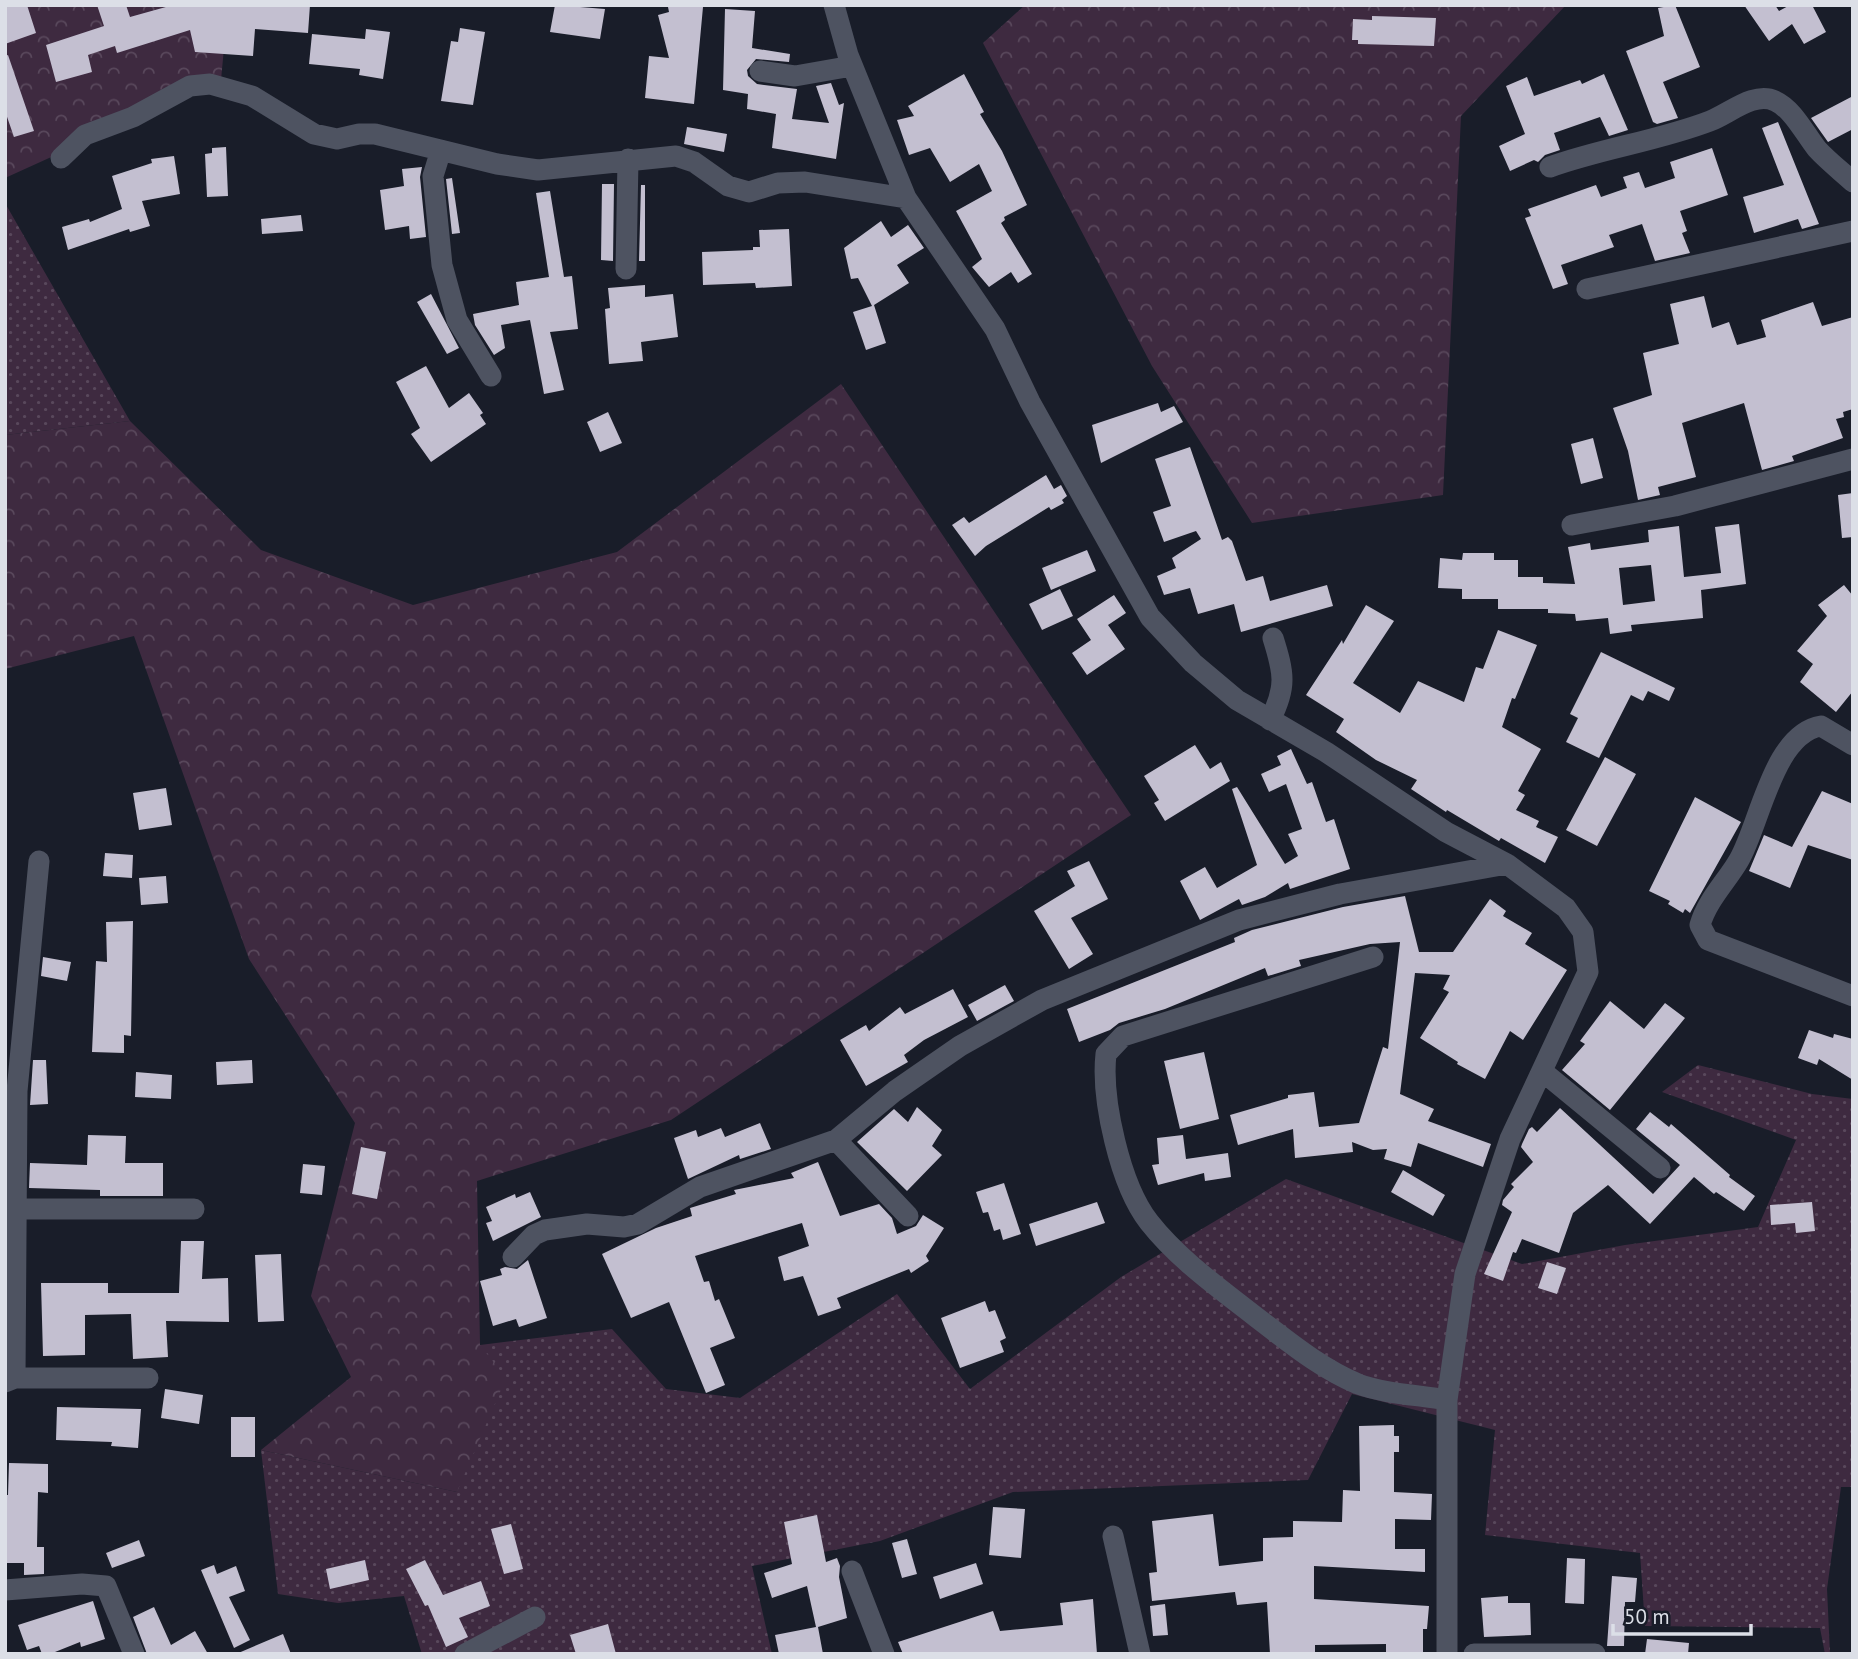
<svg xmlns="http://www.w3.org/2000/svg" width="1858" height="1659" font-family="'PT Sans',sans-serif">
  <defs>
    <pattern id="grass-dots" width="8" height="8" patternUnits="userSpaceOnUse" patternTransform="scale(1.75)"><rect width="8" height="8" fill="#3e2a40"/><path d="M2 2h.1M6 6h.1" fill="none" stroke="#59485c" stroke-width="1.8" stroke-linecap="round"/></pattern>
    <pattern id="forest-crowns" width="20" height="18" patternUnits="userSpaceOnUse" patternTransform="scale(1.75)"><rect width="20" height="18" fill="#3e2a40"/><path d="M2 6a3 3 0 1 1 6 0M12 15a3 3 0 1 1 6 0" fill="none" stroke="#59485c"/></pattern>
  </defs>
  <rect width="100%" height="100%" fill="#191d29"/>
  <path fill="url(#grass-dots)" d="M 5,203 L 130,421 L 5,435 Z
    M 1698,1065 L 1812,1094 L 1853,1099 L 1853,1487 L 1841,1487 L 1827,1589 L 1830,1654 L 1825,1654 L 1820,1628 L 1645,1626 L 1640,1553 L 1485,1535 L 1495,1430 L 1352,1394 L 1308,1480 L 1013,1492 L 880,1541 L 752,1566 L 772,1654 L 422,1654 L 404,1596 L 338,1603 L 278,1594 L 261,1450 L 457,1492 L 480,1345 L 612,1329 L 666,1389 L 740,1398 L 897,1294 L 970,1389 L 1121,1277 L 1286,1179 L 1522,1264 L 1625,1245 L 1758,1227 L 1796,1140 L 1662,1092 Z"/>
  <path fill="url(#forest-crowns)" d="M 5,5 L 228,5 L 221,80 L 5,178 Z
    M 1025,5 L 1566,5 L 1461,116 L 1443,495 L 1252,523 L 1152,366 L 983,43 Z
    M 841,384 L 1131,815 L 671,1120 L 477,1181 L 480,1345 L 506,1378 L 457,1492 L 261,1450 L 351,1377 L 311,1296 L 355,1123 L 249,959 L 134,636 L 5,669 L 5,435 L 130,421 L 261,550 L 413,605 L 617,552 Z"/>
  <path fill="#c3bfd0" fill-rule="evenodd" d="M 5,5 L 27,5 L 36,33 L 5,44 Z
    M 97,5 L 126,5 L 130,17 L 173,5 L 310,5 L 308,33 L 255,29 L 253,56 L 195,52 L 190,30 L 117,53 L 115,46 L 88,55 L 92,72 L 56,82 L 46,45 L 104,26 Z
    M 555,5 L 605,9 L 600,39 L 550,32 Z
    M 676,5 L 703,7 L 694,104 L 645,98 L 649,56 L 669,58 L 658,15 L 669,12 L 668,7 Z
    M 1675,5 L 1700,67 L 1663,82 L 1678,118 L 1657,124 L 1653,122 L 1626,51 L 1664,36 L 1658,8 Z
    M 1744,5 L 1775,5 L 1779,11 L 1790,5 L 1812,5 L 1826,32 L 1804,44 L 1792,24 L 1769,41 Z
    M 725,9 L 755,11 L 752,48 L 790,54 L 789,62 L 756,59 L 747,70 L 748,76 L 757,84 L 797,89 L 792,119 L 829,123 L 816,86 L 831,83 L 839,105 L 844,103 L 836,159 L 772,148 L 776,114 L 747,109 L 748,94 L 723,90 Z
    M 1372,16 L 1436,18 L 1434,46 L 1358,44 L 1358,40 L 1352,40 L 1353,19 L 1372,20 Z
    M 460,28 L 485,32 L 473,105 L 441,101 L 451,41 L 458,42 Z
    M 366,29 L 390,32 L 383,79 L 359,75 L 360,69 L 309,64 L 312,34 L 365,39 Z
    M 8,55 L 34,131 L 14,137 L 5,111 L 5,56 Z
    M 964,74 L 984,112 L 980,114 L 1002,151 L 1027,205 L 1004,217 L 1005,220 L 1001,223 L 1032,274 L 1018,283 L 1011,272 L 989,287 L 972,267 L 982,259 L 956,211 L 992,191 L 979,164 L 950,182 L 930,148 L 909,155 L 897,120 L 914,116 L 908,106 Z
    M 1604,74 L 1628,130 L 1609,136 L 1600,117 L 1554,133 L 1560,150 L 1545,155 L 1538,162 L 1534,160 L 1510,171 L 1499,146 L 1525,134 L 1506,86 L 1527,77 L 1534,96 L 1580,80 L 1582,84 Z
    M 1853,96 L 1853,129 L 1828,142 L 1811,118 Z
    M 1778,122 L 1819,224 L 1802,229 L 1798,219 L 1754,233 L 1743,197 L 1784,185 L 1762,128 Z
    M 687,127 L 727,134 L 724,152 L 684,144 Z
    M 226,147 L 228,196 L 207,197 L 205,154 L 212,153 L 212,148 Z
    M 1712,148 L 1728,195 L 1680,211 L 1687,231 L 1682,233 L 1690,253 L 1655,261 L 1642,224 L 1609,235 L 1614,247 L 1561,265 L 1568,284 L 1553,289 L 1525,218 L 1531,216 L 1528,209 L 1596,185 L 1601,197 L 1627,188 L 1623,177 L 1639,172 L 1645,188 L 1675,178 L 1670,162 Z
    M 174,156 L 180,194 L 142,201 L 150,226 L 130,232 L 129,229 L 68,250 L 62,227 L 89,219 L 90,222 L 122,209 L 112,176 L 152,163 L 151,159 Z
    M 422,167 L 420,177 L 426,237 L 410,239 L 409,226 L 385,230 L 380,190 L 404,186 L 402,169 Z
    M 452,178 L 460,233 L 452,234 L 446,179 Z
    M 602,184 L 614,184 L 613,261 L 601,260 Z
    M 641,185 L 645,185 L 645,261 L 639,261 Z
    M 550,191 L 564,277 L 572,276 L 578,329 L 550,332 L 564,390 L 544,394 L 530,320 L 501,325 L 505,348 L 494,355 L 475,325 L 473,314 L 519,305 L 516,282 L 549,277 L 536,193 Z
    M 301,215 L 303,231 L 262,234 L 261,219 Z
    M 881,221 L 891,237 L 908,225 L 924,248 L 897,265 L 909,283 L 874,305 L 886,343 L 866,350 L 853,312 L 872,306 L 858,278 L 851,279 L 844,248 Z
    M 789,229 L 792,286 L 756,288 L 755,283 L 703,285 L 702,252 L 753,250 L 753,247 L 760,247 L 759,230 Z
    M 645,285 L 645,297 L 673,294 L 678,337 L 641,342 L 643,361 L 609,364 L 605,309 L 610,308 L 608,288 Z
    M 431,294 L 459,348 L 447,354 L 417,302 Z
    M 1704,296 L 1712,328 L 1729,322 L 1737,345 L 1766,337 L 1761,320 L 1813,302 L 1822,326 L 1853,317 L 1853,409 L 1843,412 L 1844,417 L 1836,419 L 1843,438 L 1792,456 L 1794,461 L 1762,470 L 1744,403 L 1682,423 L 1696,477 L 1658,487 L 1660,495 L 1638,500 L 1628,451 L 1613,408 L 1652,395 L 1643,353 L 1679,344 L 1670,304 Z
    M 426,366 L 449,408 L 469,393 L 483,413 L 480,415 L 486,424 L 431,462 L 411,434 L 420,428 L 396,382 Z
    M 1158,403 L 1161,412 L 1174,406 L 1183,422 L 1101,463 L 1092,425 Z
    M 608,412 L 622,443 L 600,452 L 587,422 Z
    M 1593,438 L 1603,478 L 1581,484 L 1571,444 Z
    M 1190,447 L 1222,540 L 1228,537 L 1232,541 L 1246,581 L 1263,576 L 1270,601 L 1327,585 L 1333,606 L 1241,632 L 1234,604 L 1198,614 L 1190,588 L 1164,595 L 1157,576 L 1176,568 L 1172,558 L 1201,539 L 1196,531 L 1164,542 L 1153,512 L 1171,506 L 1155,459 Z
    M 1046,475 L 1054,489 L 1061,485 L 1067,496 L 1062,500 L 1064,503 L 1051,510 L 1049,507 L 986,546 L 975,556 L 952,525 L 964,517 L 969,523 Z
    M 1853,493 L 1853,537 L 1842,538 L 1838,495 Z
    M 1739,524 L 1746,584 L 1701,590 L 1703,618 L 1631,625 L 1632,631 L 1610,634 L 1608,618 L 1576,621 L 1575,614 L 1548,613 L 1548,609 L 1498,609 L 1498,599 L 1462,599 L 1462,589 L 1438,588 L 1440,558 L 1462,560 L 1463,553 L 1494,553 L 1494,560 L 1518,560 L 1518,577 L 1543,577 L 1543,583 L 1575,584 L 1568,547 L 1590,543 L 1591,550 L 1649,542 L 1648,530 L 1679,526 L 1684,577 L 1721,573 L 1715,527 ZM 1651,565 L 1655,601 L 1623,605 L 1619,568 Z
    M 1087,550 L 1096,571 L 1051,590 L 1042,568 Z
    M 1844,585 L 1853,596 L 1853,691 L 1836,712 L 1800,682 L 1813,664 L 1797,651 L 1827,616 L 1818,605 Z
    M 1060,589 L 1073,616 L 1042,630 L 1029,604 Z
    M 1114,595 L 1126,613 L 1108,625 L 1125,649 L 1087,675 L 1072,653 L 1091,640 L 1077,619 Z
    M 1366,605 L 1394,621 L 1353,683 L 1400,713 L 1418,681 L 1464,702 L 1476,667 L 1483,669 L 1498,630 L 1537,645 L 1515,699 L 1512,698 L 1502,727 L 1541,749 L 1518,791 L 1525,795 L 1516,810 L 1539,821 L 1536,827 L 1558,837 L 1545,863 L 1501,838 L 1499,841 L 1447,810 L 1446,812 L 1411,789 L 1417,780 L 1376,760 L 1336,732 L 1344,719 L 1306,695 L 1342,640 L 1343,644 Z
    M 1601,652 L 1675,688 L 1669,701 L 1648,691 L 1643,701 L 1631,695 L 1599,758 L 1566,742 L 1578,718 L 1570,714 Z
    M 1195,745 L 1210,769 L 1221,762 L 1230,781 L 1165,821 L 1154,803 L 1159,800 L 1144,776 Z
    M 1291,749 L 1307,784 L 1312,782 L 1326,822 L 1334,819 L 1350,869 L 1290,889 L 1288,883 L 1265,897 L 1242,905 L 1239,899 L 1200,920 L 1180,881 L 1205,867 L 1217,888 L 1257,865 L 1232,789 L 1237,787 L 1285,864 L 1298,856 L 1288,834 L 1302,829 L 1286,784 L 1269,792 L 1261,774 L 1281,765 L 1277,756 Z
    M 1605,757 L 1636,774 L 1597,846 L 1566,830 Z
    M 166,788 L 172,825 L 139,830 L 133,793 Z
    M 1822,791 L 1853,804 L 1853,860 L 1808,845 L 1790,888 L 1749,871 L 1764,835 L 1792,847 Z
    M 1695,797 L 1741,822 L 1690,913 L 1685,909 L 1683,913 L 1668,904 L 1670,901 L 1649,891 Z
    M 105,853 L 133,855 L 132,878 L 103,876 Z
    M 1089,861 L 1108,899 L 1071,918 L 1093,954 L 1069,969 L 1034,911 L 1075,886 L 1067,871 Z
    M 166,876 L 168,903 L 141,905 L 139,878 Z
    M 1405,896 L 1419,952 L 1453,952 L 1490,899 L 1506,911 L 1503,916 L 1532,933 L 1525,944 L 1567,970 L 1523,1040 L 1510,1031 L 1485,1079 L 1457,1064 L 1458,1062 L 1420,1038 L 1449,992 L 1443,989 L 1450,975 L 1415,973 L 1400,1094 L 1434,1109 L 1428,1121 L 1491,1144 L 1483,1167 L 1418,1143 L 1411,1167 L 1384,1159 L 1387,1149 L 1373,1150 L 1352,1142 L 1353,1152 L 1295,1158 L 1293,1129 L 1238,1145 L 1230,1115 L 1288,1098 L 1288,1095 L 1314,1092 L 1319,1127 L 1359,1123 L 1383,1047 L 1388,1049 L 1400,942 L 1370,944 L 1299,960 L 1301,966 L 1268,976 L 1265,968 L 1165,1009 L 1119,1023 L 1110,1030 L 1079,1042 L 1067,1009 L 1235,942 L 1234,938 L 1252,930 L 1343,907 Z
    M 133,921 L 131,1036 L 124,1035 L 124,1053 L 92,1052 L 96,961 L 107,962 L 106,922 Z
    M 43,957 L 71,962 L 67,981 L 41,976 Z
    M 1005,985 L 1014,1001 L 977,1021 L 968,1005 Z
    M 953,989 L 968,1017 L 924,1040 L 904,1055 L 908,1062 L 866,1086 L 840,1040 L 866,1025 L 869,1031 L 900,1007 L 905,1014 Z
    M 1610,1001 L 1644,1029 L 1665,1003 L 1685,1018 L 1610,1110 L 1562,1070 L 1585,1044 L 1580,1041 Z
    M 1809,1030 L 1833,1038 L 1834,1034 L 1853,1039 L 1853,1080 L 1819,1059 L 1817,1065 L 1798,1058 Z
    M 1204,1052 L 1219,1119 L 1180,1129 L 1164,1061 Z
    M 33,1060 L 46,1060 L 48,1104 L 30,1105 Z
    M 252,1060 L 253,1083 L 217,1085 L 216,1062 Z
    M 136,1072 L 172,1075 L 171,1099 L 135,1097 Z
    M 917,1107 L 942,1130 L 932,1146 L 942,1155 L 907,1191 L 857,1142 L 894,1109 L 908,1122 Z
    M 1560,1108 L 1653,1194 L 1680,1165 L 1636,1129 L 1650,1112 L 1669,1127 L 1671,1124 L 1730,1175 L 1729,1177 L 1755,1196 L 1744,1211 L 1716,1192 L 1714,1194 L 1694,1177 L 1650,1224 L 1608,1185 L 1573,1213 L 1559,1253 L 1522,1239 L 1516,1253 L 1513,1252 L 1503,1281 L 1484,1274 L 1512,1212 L 1502,1205 L 1503,1200 L 1514,1187 L 1511,1184 L 1533,1162 L 1521,1147 L 1522,1144 L 1529,1129 L 1532,1127 L 1537,1132 Z
    M 760,1123 L 771,1149 L 740,1159 L 739,1155 L 688,1179 L 674,1138 L 696,1130 L 698,1137 L 721,1128 L 725,1137 Z
    M 88,1135 L 126,1136 L 125,1163 L 163,1163 L 163,1196 L 100,1196 L 100,1190 L 29,1188 L 30,1163 L 87,1165 Z
    M 1183,1135 L 1186,1159 L 1228,1153 L 1231,1177 L 1205,1181 L 1204,1173 L 1158,1185 L 1152,1165 L 1159,1164 L 1157,1138 Z
    M 361,1147 L 386,1152 L 377,1199 L 352,1194 Z
    M 818,1162 L 840,1216 L 879,1204 L 892,1218 L 897,1234 L 916,1226 L 923,1215 L 944,1228 L 926,1256 L 929,1261 L 911,1273 L 909,1269 L 837,1298 L 841,1308 L 818,1316 L 803,1276 L 784,1281 L 778,1257 L 809,1246 L 802,1223 L 695,1256 L 704,1282 L 709,1281 L 715,1301 L 719,1299 L 735,1338 L 710,1348 L 725,1385 L 706,1393 L 669,1302 L 631,1318 L 602,1254 L 656,1228 L 692,1216 L 690,1208 L 736,1194 L 734,1190 L 794,1178 L 791,1173 Z
    M 303,1164 L 325,1166 L 322,1195 L 300,1193 Z
    M 1403,1170 L 1445,1195 L 1433,1216 L 1391,1192 Z
    M 1004,1183 L 1021,1234 L 1003,1240 L 1000,1229 L 994,1231 L 988,1212 L 983,1213 L 976,1192 Z
    M 530,1192 L 541,1217 L 493,1241 L 486,1223 L 492,1221 L 486,1207 L 515,1194 L 516,1198 Z
    M 1097,1202 L 1105,1223 L 1036,1246 L 1029,1224 Z
    M 1812,1202 L 1815,1231 L 1796,1233 L 1795,1223 L 1771,1225 L 1770,1205 Z
    M 181,1241 L 204,1241 L 202,1279 L 228,1278 L 229,1322 L 166,1321 L 168,1357 L 133,1359 L 131,1314 L 85,1315 L 85,1355 L 43,1356 L 41,1283 L 108,1283 L 108,1293 L 179,1293 Z
    M 281,1254 L 284,1321 L 258,1322 L 255,1255 Z
    M 528,1260 L 547,1318 L 519,1327 L 516,1319 L 493,1326 L 480,1281 L 502,1275 L 500,1269 L 505,1267 L 517,1269 Z
    M 1547,1262 L 1566,1268 L 1557,1294 L 1538,1288 Z
    M 985,1301 L 989,1312 L 995,1310 L 1006,1338 L 1000,1341 L 1004,1352 L 960,1368 L 941,1318 Z
    M 165,1389 L 203,1395 L 199,1424 L 161,1418 Z
    M 57,1407 L 141,1409 L 138,1448 L 111,1446 L 112,1442 L 56,1440 Z
    M 231,1417 L 255,1417 L 255,1457 L 231,1457 Z
    M 1394,1425 L 1394,1436 L 1399,1436 L 1399,1452 L 1394,1452 L 1394,1492 L 1432,1494 L 1431,1520 L 1395,1519 L 1395,1549 L 1425,1549 L 1425,1572 L 1314,1566 L 1314,1599 L 1429,1606 L 1427,1629 L 1423,1629 L 1423,1654 L 1386,1654 L 1386,1644 L 1315,1645 L 1315,1654 L 1270,1654 L 1267,1602 L 1237,1605 L 1235,1592 L 1152,1601 L 1149,1573 L 1157,1572 L 1152,1521 L 1213,1514 L 1219,1566 L 1263,1561 L 1263,1538 L 1293,1537 L 1293,1521 L 1342,1522 L 1343,1490 L 1360,1491 L 1359,1426 Z
    M 9,1463 L 48,1464 L 48,1493 L 38,1492 L 37,1547 L 44,1547 L 44,1574 L 24,1575 L 24,1563 L 5,1563 L 5,1495 L 8,1495 Z
    M 993,1507 L 1025,1509 L 1021,1558 L 989,1555 Z
    M 817,1515 L 826,1562 L 837,1558 L 840,1566 L 839,1577 L 847,1618 L 818,1627 L 823,1654 L 779,1654 L 775,1635 L 816,1627 L 807,1586 L 772,1598 L 764,1573 L 792,1564 L 784,1522 Z
    M 511,1524 L 523,1569 L 504,1574 L 491,1529 Z
    M 907,1539 L 917,1574 L 902,1578 L 892,1543 Z
    M 139,1540 L 145,1556 L 112,1568 L 106,1553 Z
    M 1567,1558 L 1585,1559 L 1584,1604 L 1565,1603 Z
    M 365,1560 L 369,1580 L 330,1589 L 326,1569 Z
    M 425,1560 L 443,1595 L 481,1581 L 490,1606 L 459,1618 L 468,1637 L 446,1647 L 428,1605 L 425,1606 L 406,1569 Z
    M 976,1563 L 983,1584 L 940,1599 L 933,1577 Z
    M 214,1565 L 217,1574 L 236,1566 L 245,1591 L 229,1597 L 250,1640 L 234,1648 L 201,1570 Z
    M 1612,1576 L 1637,1578 L 1635,1602 L 1625,1602 L 1624,1646 L 1607,1646 Z
    M 1508,1596 L 1508,1603 L 1530,1603 L 1531,1635 L 1484,1637 L 1481,1598 Z
    M 1093,1599 L 1097,1654 L 903,1654 L 898,1642 L 993,1611 L 1000,1631 L 1063,1625 L 1060,1603 Z
    M 93,1601 L 105,1639 L 81,1647 L 80,1642 L 50,1654 L 42,1654 L 39,1646 L 27,1650 L 18,1625 Z
    M 1165,1604 L 1168,1635 L 1153,1636 L 1150,1606 Z
    M 154,1607 L 171,1645 L 195,1631 L 208,1654 L 147,1654 L 133,1617 Z
    M 608,1624 L 616,1654 L 576,1654 L 570,1635 Z
    M 283,1634 L 291,1654 L 236,1654 Z
    M 1647,1639 L 1689,1643 L 1688,1654 L 1645,1654 Z"/>
  <g fill="none" stroke-linecap="round" stroke-linejoin="round">
    <path stroke="#4e5361" stroke-width="21" d="M 834,5 L 848,55 L 906,198 L 995,329 L 1030,402 L 1150,617 L 1193,663 L 1237,700 L 1326,752 L 1446,832 L 1507,864 L 1566,908 L 1583,932 L 1588,972 L 1510,1139 L 1465,1274 L 1447,1400 L 1447,1654
      M 760,71 L 795,76 L 852,66
      M 441,150 L 433,176 L 442,265 L 457,320 L 491,376
      M 61,158 L 85,135 L 133,117 L 190,86 L 210,84 L 252,96 L 314,134 L 337,139 L 359,134 L 375,134 L 497,164 L 538,170 L 676,156 L 694,162 L 728,186 L 749,192 L 778,183 L 805,182 L 906,198
      M 1550,167 C 1603,148 1658,141 1710,121 C 1729,114 1754,91 1775,101 C 1793,109 1805,134 1817,149 C 1828,161 1841,171 1853,182
      M 626,269 L 628,159
      M 1587,289 L 1853,231
      M 1572,525 L 1675,506 L 1853,459
      M 1270,720 C 1287,687 1284,673 1273,638
      M 1853,745 L 1821,726 C 1773,734 1760,824 1739,860 C 1727,881 1707,900 1700,925 L 1708,940 L 1853,996
      M 1373,957 L 1123,1036 L 1106,1054 C 1101,1099 1120,1185 1149,1222 C 1178,1259 1219,1288 1256,1317 C 1289,1342 1320,1368 1358,1384 C 1385,1394 1419,1395 1447,1400
      M 1542,1071 L 1660,1168
      M 836,1140 L 908,1216
      M 15,1209 L 194,1209
      M 513,1257 L 534,1235 L 545,1230 L 587,1224 L 624,1227 L 638,1224 L 700,1187 L 836,1140 L 895,1091 L 960,1046 L 1042,1000 L 1239,920 L 1340,894 L 1507,864
      M 15,1378 L 17,1091 L 39,861
      M 5,1382 L 15,1378 L 148,1378
      M 1113,1536 L 1140,1654
      M 852,1571 L 884,1654
      M 5,1590 L 82,1584 L 106,1586 L 134,1654
      M 465,1654 L 535,1617
      M 1474,1654 L 1595,1654"/>
  </g>
  <rect width="1858" height="1659" fill="none" stroke="#dcdfe7" stroke-width="14"/>
  <path d="M1613 1624v10h138v-10" fill="none" stroke="#dcdfe7" stroke-width="3.5"/>
  <text x="1624" y="1624" font-size="21" fill="#dcdfe7" stroke="#191d29" stroke-width="5" paint-order="stroke">50 m</text>
</svg>
